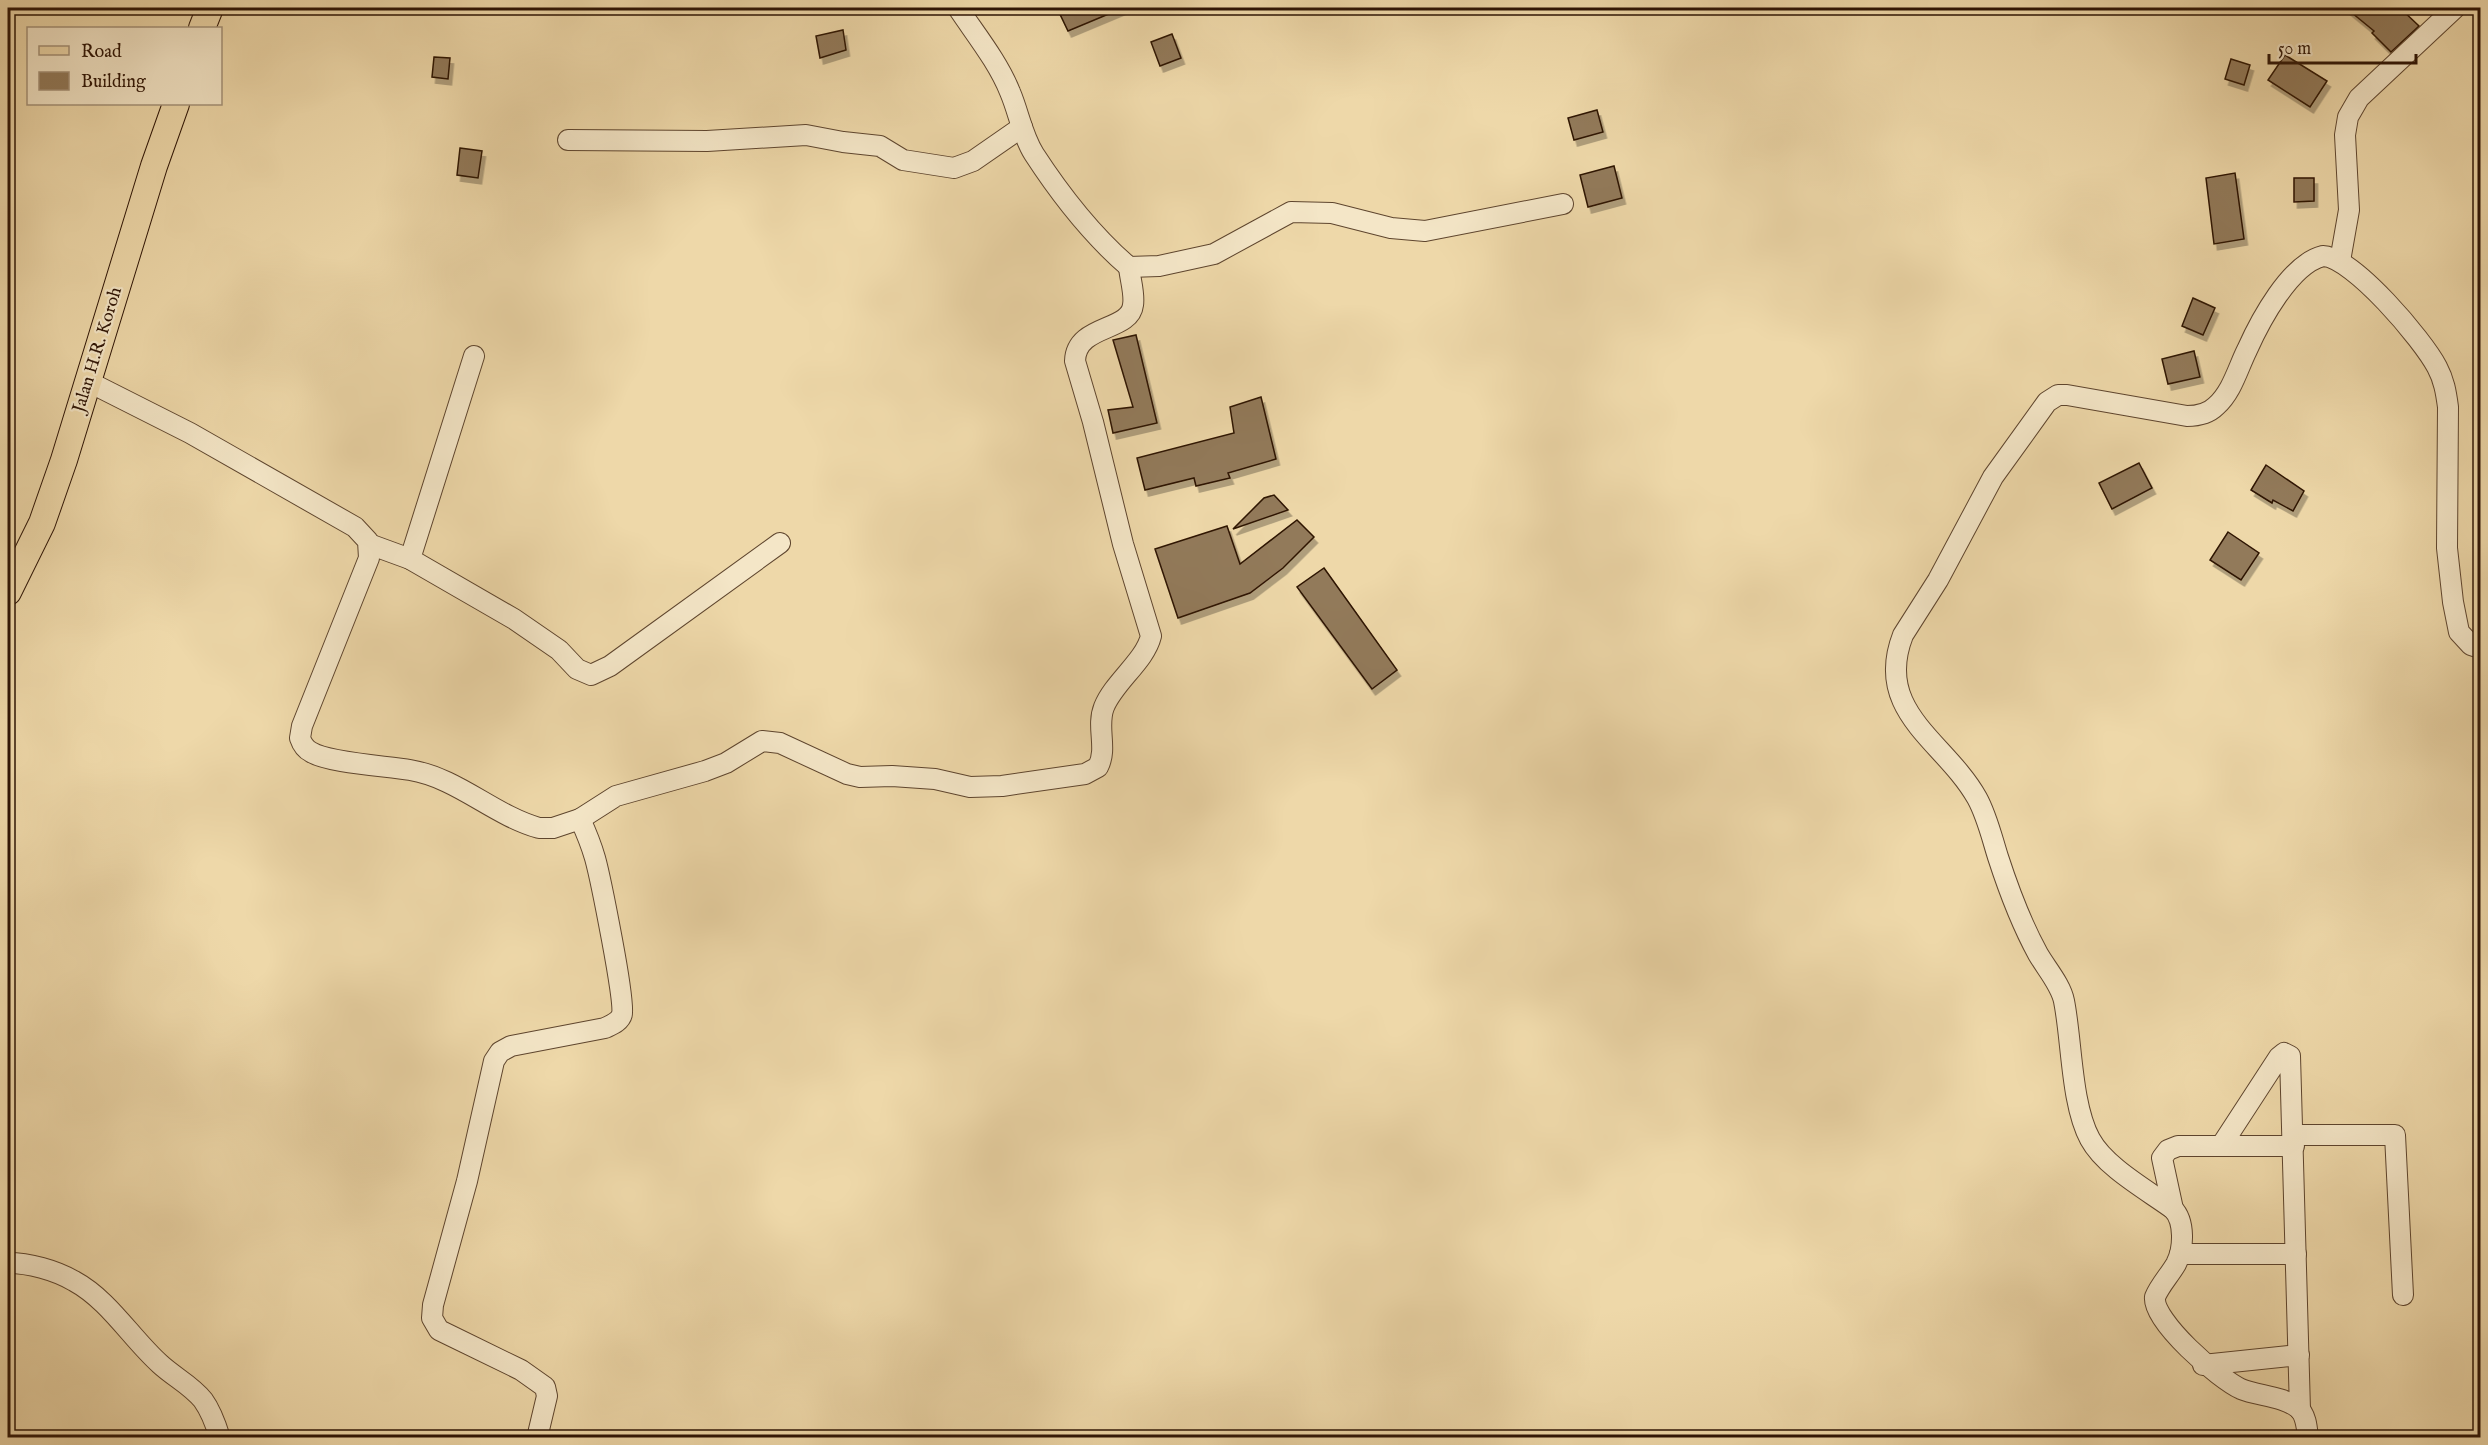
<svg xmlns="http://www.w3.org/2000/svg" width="2488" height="1445" font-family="'IM FELL English',serif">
  <defs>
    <filter id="shadow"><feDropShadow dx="3.5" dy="6" stdDeviation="0" flood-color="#0004"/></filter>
  </defs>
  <rect width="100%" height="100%" fill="#eed8a9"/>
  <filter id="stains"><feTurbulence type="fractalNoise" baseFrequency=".00333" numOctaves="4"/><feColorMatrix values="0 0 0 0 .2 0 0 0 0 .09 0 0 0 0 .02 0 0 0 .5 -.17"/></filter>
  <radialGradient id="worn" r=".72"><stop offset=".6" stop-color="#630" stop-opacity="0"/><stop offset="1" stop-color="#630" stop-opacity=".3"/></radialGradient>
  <g fill="#927a5a" stroke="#2e1405" stroke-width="1.5" filter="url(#shadow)">
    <polygon points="1057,8 1123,8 1068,31"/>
    <polygon points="2346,8 2400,8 2419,26 2391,52 2372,33 2374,31"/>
    <polygon points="843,30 846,50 820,58 816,36"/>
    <polygon points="1172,34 1181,58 1160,66 1151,42"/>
    <polygon points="2285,55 2327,81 2310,107 2268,80"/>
    <polygon points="434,57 450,58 448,79 432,77"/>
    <polygon points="2231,59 2250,65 2244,85 2225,79"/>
    <polygon points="1597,110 1603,132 1574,140 1568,118"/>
    <polygon points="460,148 482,151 478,178 457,175"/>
    <polygon points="1614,166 1622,198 1588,207 1580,175"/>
    <polygon points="2235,173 2244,239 2214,244 2206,178"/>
    <polygon points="2294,178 2314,178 2314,201 2294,202"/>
    <polygon points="2193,298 2215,308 2203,335 2182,326"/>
    <polygon points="1136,335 1157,423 1113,433 1108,410 1133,407 1113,340"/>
    <polygon points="2194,351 2200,377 2168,384 2162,359"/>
    <polygon points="1261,397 1276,459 1228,473 1230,478 1196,486 1194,478 1145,490 1137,458 1234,433 1230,407"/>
    <polygon points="2139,463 2152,488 2112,509 2099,483"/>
    <polygon points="2266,465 2304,491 2293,511 2273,500 2272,503 2251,490"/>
    <polygon points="1274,495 1288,510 1233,529 1264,498"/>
    <polygon points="1297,520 1314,537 1283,568 1250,593 1178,618 1155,549 1227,526 1240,564"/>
    <polygon points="2228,532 2259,553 2241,580 2210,560"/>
    <polygon points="1324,568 1397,670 1372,689 1297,587"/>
  </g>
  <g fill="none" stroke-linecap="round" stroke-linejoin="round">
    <g stroke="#5e452e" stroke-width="22">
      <g id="minor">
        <path d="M958,8C976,35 998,62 1010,92C1019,113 1022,135 1034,154C1060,194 1093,236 1129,267L1159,266L1214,254L1291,212L1332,213L1391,228L1425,231L1563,204"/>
        <polyline points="568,140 707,141 806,135 843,142 880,146 903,160 954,168 973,161 1022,127"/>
        <polyline points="2340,261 2349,210 2345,135 2348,117 2359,98 2455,8"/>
        <path d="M87,381L190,433L355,527L368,541L369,558L302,726L300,738C302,744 305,749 311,752C328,763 387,766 410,770C458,778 493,815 539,828H553L580,819C586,832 591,844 595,858C600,876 626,1004 622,1014C620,1022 611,1025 605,1028L511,1046L500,1052L494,1061L467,1181L433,1305L432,1318L439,1330L521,1370L545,1387L547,1396L537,1438"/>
        <polyline points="369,544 410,559 514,619 559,650 577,669 591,675 610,666 780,543"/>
        <polyline points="410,559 474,356"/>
        <path d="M580,819L616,796L705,771L726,763L762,741L780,743L847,774L860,777L892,776L935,779L970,787L1002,786L1085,774L1098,767C1108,748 1096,727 1104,707C1114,682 1145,661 1151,636L1123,544L1093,422L1075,361C1076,324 1130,332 1133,305C1135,294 1130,279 1129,267"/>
        <polyline points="2293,1135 2395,1135 2403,1295"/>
        <polyline points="2221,1146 2279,1057 2284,1053 2290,1056 2300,1410"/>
        <polyline points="2173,1209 2162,1158 2168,1150 2178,1146 2294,1146"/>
        <polyline points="2180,1254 2296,1254"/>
        <path d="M8,1263C29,1263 55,1270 74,1281C109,1300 131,1338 160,1364C174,1377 191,1385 203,1400C211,1411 216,1425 220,1438"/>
        <polyline points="2203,1365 2299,1355"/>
        <path d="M2308,1438C2307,1428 2306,1414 2298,1408C2283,1396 2258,1396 2241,1389C2219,1379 2152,1321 2155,1297C2160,1285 2169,1276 2176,1264C2184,1249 2185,1221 2173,1209C2147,1190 2105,1167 2090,1139C2071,1104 2072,1041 2064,1001C2061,985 2046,968 2038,954C2021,923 2009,891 1998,857C1992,838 1987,816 1977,798C1945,741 1873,712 1903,635L1938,580L1993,477L2047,402L2058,395H2067L2187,416C2198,416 2208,414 2216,406C2232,392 2238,368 2247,350C2260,321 2290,264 2323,256C2353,257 2423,340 2437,367C2444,380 2446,392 2448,407L2447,548L2453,602L2459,632L2471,645L2480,648"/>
      </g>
    </g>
    <g stroke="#2e1405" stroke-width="28">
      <g id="major">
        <polyline points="202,28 210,8"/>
        <polyline points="8,592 42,523 64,460 154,166 176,104"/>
      </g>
    </g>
    <use href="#minor" stroke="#f4e6c7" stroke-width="20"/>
    <use href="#major" stroke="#eed8a9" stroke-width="26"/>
  </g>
  <g text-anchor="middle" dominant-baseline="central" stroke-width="4.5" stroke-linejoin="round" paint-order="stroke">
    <g font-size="18" fill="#2e1405" stroke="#f4e6c7">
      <text transform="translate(98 350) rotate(-73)">Jalan H.R. Koroh</text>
    </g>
  </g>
  <rect width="2488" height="1445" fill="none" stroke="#eed8a9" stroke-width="30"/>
  <rect x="9" y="9" width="2470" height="1427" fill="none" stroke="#2e1405" stroke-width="3"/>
  <rect x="15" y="15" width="2458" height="1415" fill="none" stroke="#2e1405" stroke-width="1.5"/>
  <rect x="27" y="27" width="195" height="78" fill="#f4e6c7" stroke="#a59279" stroke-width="1.5"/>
  <rect x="39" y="46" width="30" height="9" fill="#eed8a9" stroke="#a59279" stroke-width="1.5"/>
  <text x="81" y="57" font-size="18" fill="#2e1405">Road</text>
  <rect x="39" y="72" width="30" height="18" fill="#927a5a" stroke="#a59279" stroke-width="1.5"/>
  <text x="81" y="87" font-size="18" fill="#2e1405">Building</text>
  <path d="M2269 54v9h147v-9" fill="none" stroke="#2e1405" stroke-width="3"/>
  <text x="2278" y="54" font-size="18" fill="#2e1405" stroke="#f4e6c7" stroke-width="4.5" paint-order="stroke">50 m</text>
  <rect width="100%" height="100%" filter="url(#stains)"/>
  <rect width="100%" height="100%" fill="url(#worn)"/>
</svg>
